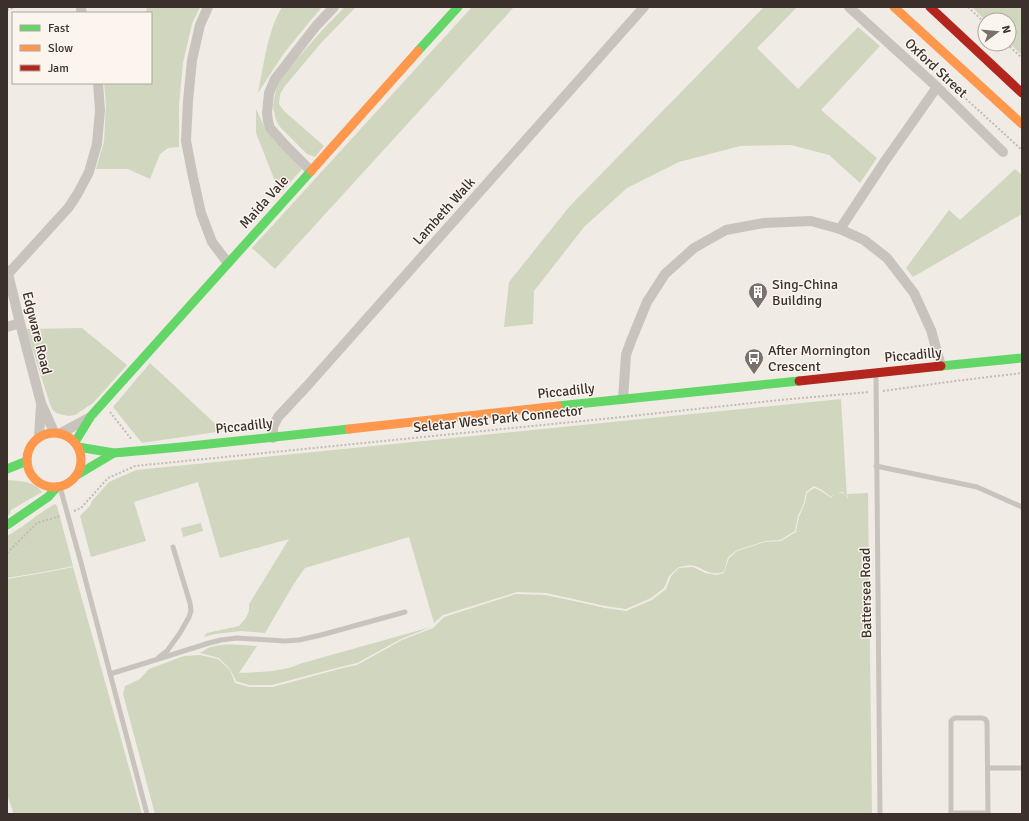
<svg xmlns="http://www.w3.org/2000/svg" width="1029" height="821" font-family="Signika,sans-serif">
  <rect width="100%" height="100%" fill="#f0ebe5"/>
  <g fill="#d1d6bf">
    <polygon points="147,7 200,7 192,24 183,63 179,105 179,147 168,148 160,154 150,179 128,169 96,169 104,142 106,105 104,83 151,83 151,13 146,13"/>
    <path d="M282,7H322L306,26L284,53L258,93C264,65 267,32 282,7Z"/>
    <polygon points="345,7 356,7 321,43 285,86 280,94 279,104 284,111 324,146 315,157 307,154 280,127 276,120 273,107 275,94 278,83 288,69 326,26"/>
    <polygon points="472,7 514,7 275,269 252,248"/>
    <polygon points="764,7 797,7 757,48 798,89 858,27 880,46 821,110 877,158 860,183 829,155 791,145 740,146 679,162 627,188 584,227 534,291 533,324 504,327 509,282 569,207"/>
    <polygon points="972,7 1021,7 1022,11 1022,55 1009,43 1009,20 985,20"/>
    <polygon points="256,109 266,130 302,169 280,194 256,133"/>
    <polygon points="1015,169 1022,175 1022,214 913,277 906,268 949,210 960,220"/>
    <polygon points="82,328 127,365 93,403 75,415 68,416 56,413 52,409 50,404 26,329"/>
    <polygon points="150,363 223,431 142,443 113,407"/>
    <path d="M841,399L847,498H848L847,494L868,493L872,814H155L123,694L125,686L140,679L149,669L184,656L200,655L218,659L230,670L235,683L249,687H273L339,669L357,665L402,640L433,628L444,617L516,594L545,595L574,601L605,608L626,611L652,600L666,589L671,576L679,568L693,567L705,573L716,575L724,573L729,558L737,551L765,542L781,541L796,532L799,517L805,503L807,493L814,488L821,491L831,498L836,492L843,493L846,497L843,492H836L831,497L822,490L814,486L806,492L804,503L798,516L795,531L780,540L766,541L737,550L728,557L724,572C709,576 707,570 695,566C690,564 684,566 679,567L669,576L664,588L651,598L626,609L605,606L546,593L517,592L443,615L434,623L409,537L305,568L295,582L265,633L241,631L215,634L204,637L207,633L239,626L246,618L249,611V604L289,539L220,558L198,482L134,502L146,541L91,557L80,516L90,506L92,501L109,482L136,470Z"/>
    <path d="M7,480C20,481 34,481 42,492L11,510L10,514L7,516Z"/>
    <path d="M55,504L57,506L73,566C51,571 29,574 7,578V536C24,527 38,513 55,504Z"/>
    <polygon points="201,523 203,531 183,537 181,528"/>
    <path d="M73,567L142,814H14L7,795V579C29,575 51,572 73,567Z"/>
    <path d="M431,627L401,639L357,663L340,667L272,685H249L236,681L230,669L219,658L200,653C204,651 207,648 211,647C226,643 242,645 257,646L239,673C257,672 284,672 299,664Z"/>
  </g>
  <g fill="none" stroke-linecap="round" stroke-linejoin="round">
    <g stroke="#c2bbb6" stroke-width="2" stroke-dasharray="2 2" stroke-linecap="butt">
      <polyline points="968,7 985,23"/>
      <polyline points="7,10 15,7"/>
      <polyline points="1007,44 1022,58"/>
      <polyline points="954,88 1022,150"/>
      <polyline points="883,391 955,381 1022,373"/>
      <polyline points="110,412 132,440"/>
      <polyline points="74,511 81,508 108,478 135,466 622,417 780,400 869,392"/>
      <polyline points="7,553 37,523 60,516"/>
    </g>
    <g stroke="#c9c3be" stroke-width="5">
      <polyline points="876,373 880,814"/>
      <polyline points="876,466 977,487 1022,507"/>
      <polyline points="60,487 80,559 147,814"/>
      <polyline points="159,657 167,651 180,633 189,617 191,611 190,603 173,547"/>
      <polyline points="110,674 152,661 209,643 221,640 237,638 285,641 299,640 321,635 405,612"/>
      <polyline points="988,768 1022,768"/>
      <polyline points="951,813 988,813"/>
      <polyline points="951,814 951,721 953,719 955,718 982,718 985,719 987,722 988,814"/>
    </g>
    <g stroke="#c9c3be" stroke-width="10">
      <polyline points="208,7 200,25 192,60 188,101 186,141 193,177 201,213 212,242 228,263"/>
      <polyline points="849,7 937,87 1003,152"/>
      <polyline points="81,9 82,13"/>
      <polyline points="311,171 286,146 270,128 268,121 267,113 269,93 275,79 316,26 334,7"/>
      <polyline points="840,229 885,161 937,87"/>
      <polyline points="7,270 20,323 41,403 54,432"/>
      <polyline points="8,274 69,207 78,193 89,172 97,144 100,110 98,83"/>
      <polyline points="7,327 20,323"/>
      <polyline points="623,399 626,355 631,341 647,302 665,274 694,248 726,230 764,223 811,221 840,229 864,240 887,258 914,293 931,330 941,366"/>
      <polyline points="61,433 89,418"/>
      <polyline points="39,437 41,405"/>
      <polyline points="273,438 273,427 278,417 307,386 644,7"/>
    </g>
    <g stroke="#63d668" stroke-width="9">
      <polyline points="418,51 458,7"/>
      <polyline points="941,366 1022,358"/>
      <polyline points="558,406 799,381"/>
      <polyline points="75,442 91,416 311,171"/>
      <polyline points="78,447 114,453 181,447 349,429"/>
      <polyline points="7,469 27,461"/>
      <polyline points="77,475 114,453"/>
      <polyline points="7,525 48,497 57,487"/>
    </g>
    <g stroke="#ff974d" stroke-width="9">
      <polyline points="894,7 1022,124"/>
      <polyline points="311,171 418,51"/>
      <polyline points="349,429 558,406"/>
      <circle cx="54" cy="460" r="27"/>
    </g>
    <g stroke="#b3261e" stroke-width="9">
      <polyline points="930,7 1022,93"/>
      <polyline points="799,381 941,366"/>
    </g>
  </g>
  <defs>
    <g id="building-pin" transform="scale(1)"><path d="M0 17L-7.5 6A9.5 9.5 0 1 1 7.5 6Z" fill="#7a716c" stroke="#fbf5ee"/><path d="M-4-6H4V6H1V3H-1V6H-4ZM-2.5-4.3h1.7v1.8h-1.7ZM.8-4.3h1.7v1.8H.8ZM-2.5-1h1.7V.8h-1.7ZM.8-1h1.7V.8H.8Z" fill="#fff"/></g>
    <g id="bus-pin" transform="scale(1)"><path d="M0 17L-7.5 6A9.5 9.5 0 1 1 7.5 6Z" fill="#7a716c" stroke="#fbf5ee"/><path d="M-5-6H5V4H4V6H2V4H-2V6H-4V4H-5ZM-3.5-4V0h7V-4ZM-3.5 1.2v1.5H-2V1.2ZM2 1.2v1.5H3.5V1.2Z" fill="#fff"/></g>
  </defs>
  <g fill-rule="evenodd">
    <use href="#building-pin" x="758" y="292"/>
    <use href="#bus-pin" x="754" y="358"/>
  </g>
  <g text-anchor="middle" dominant-baseline="central" stroke-width="3" stroke-linejoin="round" paint-order="stroke">
    <g font-size="14" fill="#3b302b" stroke="#fbf5ee">
      <text transform="translate(936 68) rotate(43)">Oxford Street</text>
      <text transform="translate(264 202) rotate(-48)">Maida Vale</text>
      <text transform="translate(444 211) rotate(-48)">Lambeth Walk</text>
      <text transform="translate(37 333) rotate(76)">Edgware Road</text>
      <text transform="translate(913 355) rotate(-5)">Piccadilly</text>
      <text transform="translate(566 391) rotate(-6)">Piccadilly</text>
      <text transform="translate(498 419) rotate(-6)">Seletar West Park Connector</text>
      <text transform="translate(244 426) rotate(-6)">Piccadilly</text>
      <text transform="translate(866 593) rotate(-91)">Battersea Road</text>
    </g>
    <g font-size="14" fill="#3b302b" stroke="#fbf5ee" text-anchor="start">
      <text x="772" y="284">Sing-China<tspan x="772" dy="16">Building</tspan></text>
      <text x="768" y="350">After Mornington<tspan x="768" dy="16">Crescent</tspan></text>
    </g>
  </g>
  <rect width="1029" height="821" fill="none" stroke="#3b302b" stroke-width="16"/>
  <rect x="12" y="12" width="140" height="72" fill="#fbf5ee" stroke="#aea6a0"/>
  <rect x="20" y="25" width="20" height="6" fill="#63d668" stroke="#aea6a0"/>
  <text x="48" y="32" font-size="12" fill="#3b302b">Fast</text>
  <rect x="20" y="45" width="20" height="6" fill="#ff974d" stroke="#aea6a0"/>
  <text x="48" y="52" font-size="12" fill="#3b302b">Slow</text>
  <rect x="20" y="65" width="20" height="6" fill="#b3261e" stroke="#aea6a0"/>
  <text x="48" y="72" font-size="12" fill="#3b302b">Jam</text>
  <g transform="translate(997 32) rotate(74)"><circle r="19" fill="#fbf5ee" stroke="#aea6a0"/>
  <path d="M0-3L7 15L0 10L-7 15Z" fill="#7a716c"/>
  <text y="-6" font-size="11" font-weight="bold" text-anchor="middle" fill="#3b302b">N</text>
  </g>
</svg>
